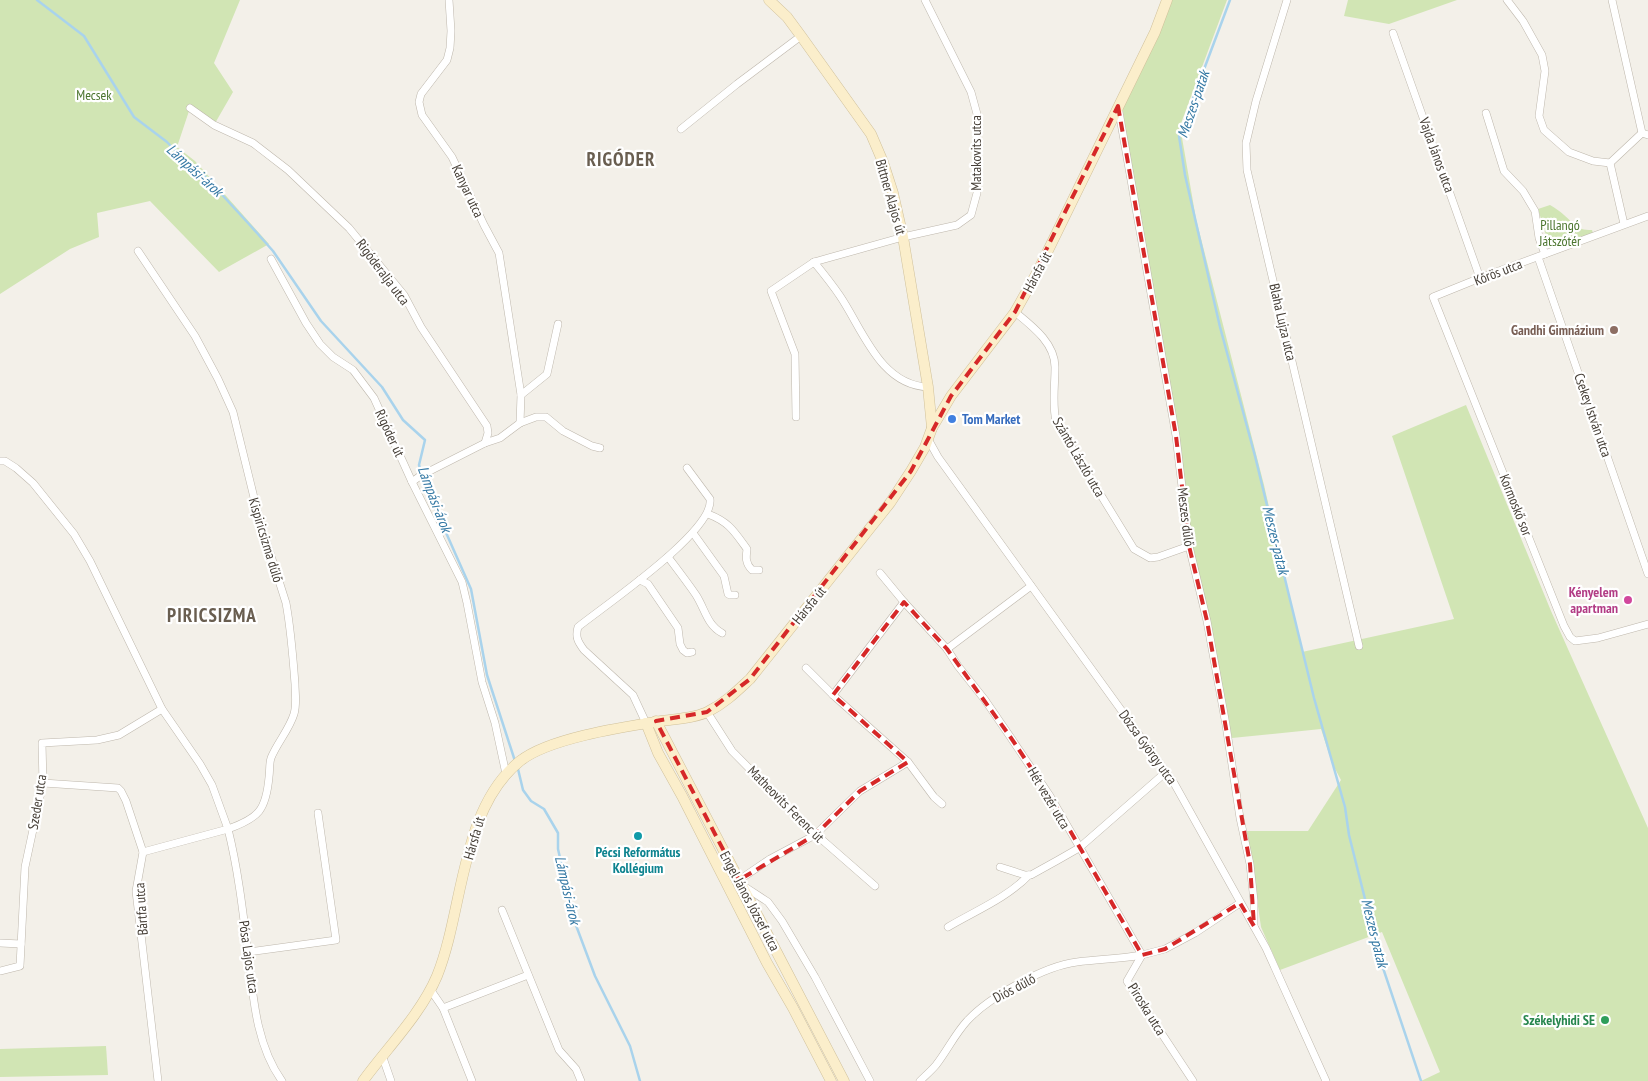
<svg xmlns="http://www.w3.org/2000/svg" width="1648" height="1081" font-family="'PT Sans Narrow',sans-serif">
  <rect width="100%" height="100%" fill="#f3f0e9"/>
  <g fill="#d1e5b4">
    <polygon points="0,0 240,0 214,63 233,92 214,125 190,108 177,147 195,161 269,244 219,272 150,201 97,213 99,237 70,249 0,294"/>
    <polygon points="1166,0 1227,0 1180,126 1196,219 1264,485 1302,652 1454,619 1392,436 1466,405 1551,611 1648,828 1648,1081 1421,1081 1440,1072 1382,932 1280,970 1261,927 1247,831 1308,831 1341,780 1332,763 1321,729 1232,738 1189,546 1122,105"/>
    <polygon points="1348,0 1457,0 1389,24 1344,16"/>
    <path d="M1550,205C1555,208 1560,211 1564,215C1575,224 1575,230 1592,230L1594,236L1551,252L1538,209Z"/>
    <polygon points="106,1046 108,1075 0,1077 0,1049"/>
  </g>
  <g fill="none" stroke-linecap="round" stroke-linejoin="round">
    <g stroke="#a9d3ec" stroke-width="2.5">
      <polyline points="37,0 84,36 134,117 167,142 185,161 202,173 248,223 273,251 321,321 382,387 403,420 425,440 419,465 428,492 471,589 487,675 515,761"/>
      <polyline points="1230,0 1179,136 1185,175 1220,327 1255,456 1314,698 1345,807 1349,835 1380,959 1421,1081"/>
      <polyline points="518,769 523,790 531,801 544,809 558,833 558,849 574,920 595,976 630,1046 640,1081"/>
    </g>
    <g stroke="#beb7ac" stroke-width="8">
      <g id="street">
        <polyline points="449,0 451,31 450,48 447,60 421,94 419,102 422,115 452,157 484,225 499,253 521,395"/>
        <polyline points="1287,0 1256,101 1246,143 1247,170 1359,646"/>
        <polyline points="1507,0 1523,21 1542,55 1545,71 1539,116 1544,130 1569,152 1593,161 1610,163"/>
        <polyline points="1612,0 1642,133"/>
        <polyline points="1393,33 1480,278"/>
        <polyline points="1118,106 1176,436 1189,546 1207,621 1226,725 1240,818 1250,864 1254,901 1254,926"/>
        <polyline points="190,108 214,125 253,143 288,170 349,228 404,295 421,327 487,426 488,433 485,443 420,476 412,482"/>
        <polyline points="1486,113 1504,171 1523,191 1535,211 1539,238 1545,254"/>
        <polyline points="681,129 737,84 801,36"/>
        <polyline points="1648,216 1480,278 1433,297 1564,626 1570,637 1575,641 1598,638 1648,624"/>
        <polyline points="1624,224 1610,163 1642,133 1648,135"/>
        <path d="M138,251L195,336L218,379L233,412L259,518L286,603C291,630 293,657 295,684C295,693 297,704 294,714C289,730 277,743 271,758C269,764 270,771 269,777C266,810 259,818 228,829C238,869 243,912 248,953C253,996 256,1045 282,1081"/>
        <polyline points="1538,257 1648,574"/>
        <polyline points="271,259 306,323 320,344 333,357 353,370 374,398 412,482 462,582 467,603 482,682 495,723 506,774"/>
        <polyline points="814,262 903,237 957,225 971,215 977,193 977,114 971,92 925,0"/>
        <path d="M1015,312C1032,326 1055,343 1055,367C1055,386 1052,403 1056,422L1134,549L1150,558L1158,557L1189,546"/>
        <path d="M796,417L795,354L771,291L814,262C823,273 832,284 840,296C863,330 880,385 928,387"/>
        <polyline points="520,423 521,395 547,374 558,324"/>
        <polyline points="928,439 938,457 1174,783 1266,948 1326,1081"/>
        <polyline points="485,443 500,438 520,423 536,417 546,417 563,431 592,446 600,448"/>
        <polyline points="0,461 5,461 16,468 33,483 74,534 90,561 162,709 200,764 212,785 228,829 143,852"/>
        <path d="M708,514C729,522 734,531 747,549C746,557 745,563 752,570H759"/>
        <polyline points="693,533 724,576 728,594 730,595 735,595"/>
        <path d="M668,557C677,569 687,582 696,595C705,609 707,625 722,633"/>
        <path d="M880,573L904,602L947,649L958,666L985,700L1009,735L1050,796L1142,955C1120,959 1099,959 1077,962C1044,966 989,997 967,1021C955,1034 947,1051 936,1065C931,1071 925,1076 920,1081"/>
        <polyline points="640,580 648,584 678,628 680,644 683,650 687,653 692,652"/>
        <polyline points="947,649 1031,586"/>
        <polyline points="806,668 833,695 908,762 934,797 942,804"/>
        <polyline points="833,695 904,602"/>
        <polyline points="707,712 732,751 804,824 875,886"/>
        <path d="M646,723L633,695L584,650C578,642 575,637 578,627C604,606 715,531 710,499L687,468"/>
        <polyline points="43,783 118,788 121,791 126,801 143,852 136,891 158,1081"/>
        <polyline points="1000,867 1025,875 1031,875 1058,860 1079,848 1166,772"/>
        <polyline points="739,880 770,859 815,835 860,791 908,762"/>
        <polyline points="742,885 768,902 782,921 815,977 870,1081"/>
        <polyline points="502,910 559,1050 576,1069 581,1081"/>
        <path d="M948,927C975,911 1007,898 1029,875"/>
        <polyline points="0,943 21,944"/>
        <polyline points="248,952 336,940 318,813"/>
        <polyline points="0,971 20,966 25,867 43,783 42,743 97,740 119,735 162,709"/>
        <polyline points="430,989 443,1008 472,1081"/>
        <polyline points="443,1008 528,975"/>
        <polyline points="382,1055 391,1081"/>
        <polyline points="1193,1081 1127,981 1142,955 1165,949 1195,933 1240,903"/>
      </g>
    </g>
    <g stroke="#d0c19b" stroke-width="11">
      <g id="secondary">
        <polyline points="769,0 787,17 801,36 871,134 883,162 893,193 903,237 928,387 932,428"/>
        <polyline points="656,721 844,1081"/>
        <polyline points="646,723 658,753 682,796 767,963 793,1008 831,1081"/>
        <path d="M363,1081C387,1048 421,1014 437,976C464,909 460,809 520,761C549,738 623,727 661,721C674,719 697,718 709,711C725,703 737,691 750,679L890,503L911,471L925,447L932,428L951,396L1015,312L1038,271L1155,32L1167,0"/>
      </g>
    </g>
    <use href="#street" stroke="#fff" stroke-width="7"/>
    <use href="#secondary" stroke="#fbeecb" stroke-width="10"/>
  </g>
  <path fill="none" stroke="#d62828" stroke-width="4" stroke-dasharray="10 6" stroke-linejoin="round" d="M1118,106L1176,436L1189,546L1207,621L1250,864L1254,926L1240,903L1165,949L1142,955L1050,796L1009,735L947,649L904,602L833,695L908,762L860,791L815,835L739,880L656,721L707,712L750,679L911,471L951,396L1015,312Z"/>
  <circle fill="#8d6e63" stroke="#fff" stroke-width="2" cx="1614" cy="330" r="5"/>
  <circle fill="#3f7fe0" stroke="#fff" stroke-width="2" cx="952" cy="419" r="5"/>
  <circle fill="#d1479c" stroke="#fff" stroke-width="2" cx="1628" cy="600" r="5"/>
  <circle fill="#0f9aa8" stroke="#fff" stroke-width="2" cx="638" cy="836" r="5"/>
  <circle fill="#2e9e5b" stroke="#fff" stroke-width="2" cx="1605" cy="1020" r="5"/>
  <g text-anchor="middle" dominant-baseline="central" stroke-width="4.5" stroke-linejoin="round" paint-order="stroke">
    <g font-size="14" fill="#4b752e" stroke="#fff">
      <text x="94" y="95">Mecsek</text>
      <text x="1560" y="225">Pillangó<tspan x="1560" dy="16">Játszótér</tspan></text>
    </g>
    <g font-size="14" fill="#474038" stroke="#fff">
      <text transform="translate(976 153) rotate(-90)">Matakovits utca</text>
      <text transform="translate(1437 155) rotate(70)">Vajda János utca</text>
      <text transform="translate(468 191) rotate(65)">Kanyar utca</text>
      <text transform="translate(891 197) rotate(74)">Bittner Alajos út</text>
      <text transform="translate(383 272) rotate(53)">Rigóderalja utca</text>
      <text transform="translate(1037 272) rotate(-62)">Hársfa út</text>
      <text transform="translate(1498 272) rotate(-21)">Kőrös utca</text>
      <text transform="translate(1283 322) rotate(77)">Blaha Lujza utca</text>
      <text transform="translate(1593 415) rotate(71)">Csekey István utca</text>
      <text transform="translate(390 433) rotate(65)">Rigóder út</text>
      <text transform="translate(1079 457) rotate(60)">Szántó László utca</text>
      <text transform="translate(1516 505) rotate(68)">Kormoskő sor</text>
      <text transform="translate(1186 517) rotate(83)">Meszes dűlő</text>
      <text transform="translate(266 540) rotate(73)">Kispiricsizma dűlő</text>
      <text transform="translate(809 605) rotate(-51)">Hársfa út</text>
      <text transform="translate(1148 747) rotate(54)">Dózsa György utca</text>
      <text transform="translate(1049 798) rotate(59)">Hét vezér utca</text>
      <text transform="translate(37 802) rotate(-81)">Szeder utca</text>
      <text transform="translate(786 804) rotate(45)">Matheovits Ferenc út</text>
      <text transform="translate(474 838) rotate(-74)">Hársfa út</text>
      <text transform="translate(750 901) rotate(62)">Engel János József utca</text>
      <text transform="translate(141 909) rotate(-94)">Bártfa utca</text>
      <text transform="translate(249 957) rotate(82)">Pósa Lajos utca</text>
      <text transform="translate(1014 988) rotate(-28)">Diós dűlő</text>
      <text transform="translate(1147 1009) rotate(58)">Piroska utca</text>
    </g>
    <g font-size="14" font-weight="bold" fill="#785e54" stroke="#fff" text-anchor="end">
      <text x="1604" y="330">Gandhi Gimnázium</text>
    </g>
    <g font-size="14" font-weight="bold" fill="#366cbe" stroke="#fff" text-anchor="start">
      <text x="962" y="419">Tom Market</text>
    </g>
    <g font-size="14" font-weight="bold" fill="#b23c85" stroke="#fff" text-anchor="end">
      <text x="1618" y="592">Kényelem<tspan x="1618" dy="16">apartman</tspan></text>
    </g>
    <g font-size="14" font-weight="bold" fill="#0d838f" stroke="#fff">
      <text x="638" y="852">Pécsi Református<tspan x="638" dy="16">Kollégium</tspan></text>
    </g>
    <g font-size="14" font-weight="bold" fill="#27864d" stroke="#fff" text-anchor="end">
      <text x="1595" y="1020">Székelyhidi SE</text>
    </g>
    <g font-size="15" font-style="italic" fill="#3579a4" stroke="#fff">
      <text transform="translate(1193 104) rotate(-71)">Meszes-patak</text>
      <text transform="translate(195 170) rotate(42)">Lámpási-árok</text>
      <text transform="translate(435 499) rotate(69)">Lámpási-árok</text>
      <text transform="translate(1276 540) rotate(76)">Meszes-patak</text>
      <text transform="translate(568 890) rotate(77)">Lámpási-árok</text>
      <text transform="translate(1375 933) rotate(76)">Meszes-patak</text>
    </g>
    <g font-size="19" font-weight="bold" letter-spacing="1" fill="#695e50" stroke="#fff">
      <text x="621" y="159">RIGÓDER</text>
      <text x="212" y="615">PIRICSIZMA</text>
    </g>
  </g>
</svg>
